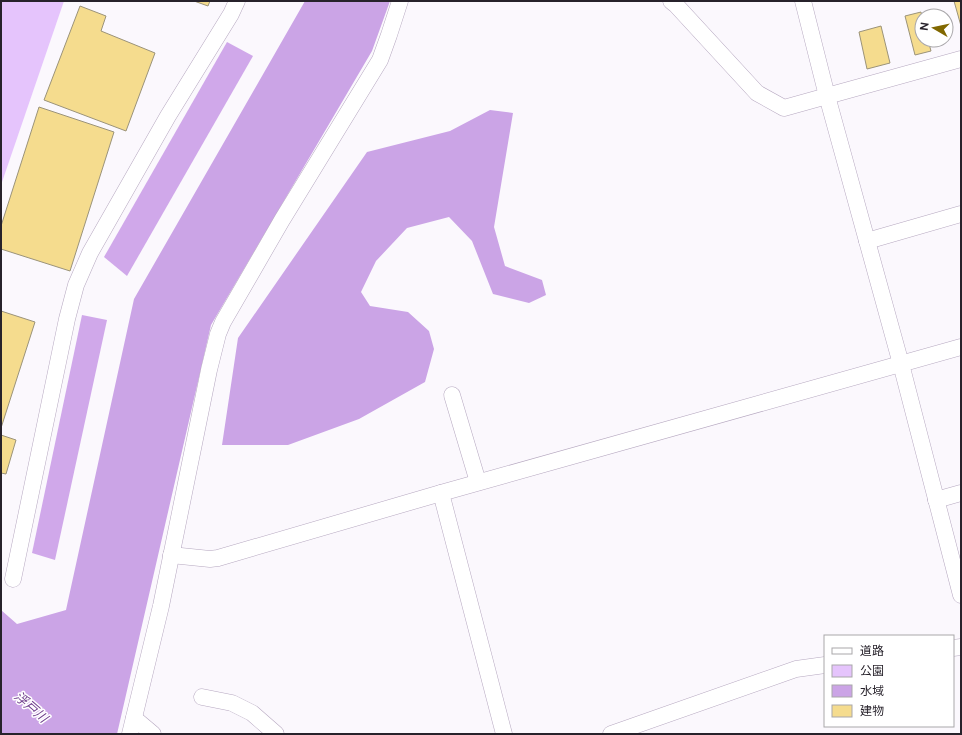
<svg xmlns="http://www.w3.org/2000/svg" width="962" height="735" font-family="'Public Sans','Noto Sans JP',sans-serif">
  <rect width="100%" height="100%" fill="#fbf8fd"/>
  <polygon fill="#e5c4fc" points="1,1 64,1 1,185"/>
  <g fill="#d0a8ea">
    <polygon points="227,42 253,56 127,276 104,257"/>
    <polygon points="82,315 107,320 55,560 32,553"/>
  </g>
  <g fill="#cba4e6">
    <polygon points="305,1 390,1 372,51 211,325 117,734 1,734 1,610 17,624 66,610 134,299"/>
    <polygon points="490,110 513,113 494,227 505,266 542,280 546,295 529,303 493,294 472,241 449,217 407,228 376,261 361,292 370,306 408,312 429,331 434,349 425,382 359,419 288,445 222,445 238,338 367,152 450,131"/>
  </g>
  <g fill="#f5dc8e" stroke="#9b9379">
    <polygon points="194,1 210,1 208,6"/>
    <polygon points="954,1 961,1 961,26"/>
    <polygon points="80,6 106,16 101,31 155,53 126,131 44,100"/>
    <polygon points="921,12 922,17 922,40 928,40 931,51 915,55 905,16"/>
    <polygon points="881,26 890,63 867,69 859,32"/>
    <polygon points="39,107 114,132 70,271 1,249 1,226"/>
    <polygon points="1,311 35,322 1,428"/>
    <polygon points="1,435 16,440 6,474 1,473"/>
  </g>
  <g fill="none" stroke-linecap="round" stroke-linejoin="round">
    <g stroke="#b6a8c0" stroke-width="17">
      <g id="street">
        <polyline points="671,1 676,5 757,93 784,108 827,96 961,59"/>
        <polyline points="803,1 827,96 901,364 961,595"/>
        <polyline points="867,241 961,214"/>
        <polyline points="452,395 478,482"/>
        <polyline points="441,493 504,734"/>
        <polyline points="936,500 961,493"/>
        <polyline points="171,555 210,559 218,558 441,493 961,347"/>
        <polyline points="13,579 67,319 76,285 90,253 168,116 231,14 237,1"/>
        <polyline points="953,648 961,647"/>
        <polyline points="202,697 232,703 252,713 276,734"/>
        <polyline points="134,718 153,734"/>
        <polyline points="130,734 161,606 209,370 218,334 223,322 282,220 380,60 389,35 400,1"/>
        <polyline points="611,734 796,669 825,665"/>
      </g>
    </g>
    <use href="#street" stroke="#fff" stroke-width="16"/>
  </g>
  <g text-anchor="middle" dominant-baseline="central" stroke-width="3" stroke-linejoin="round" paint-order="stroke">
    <g font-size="13" font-style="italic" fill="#6f3e8c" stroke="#fff">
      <text transform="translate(31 707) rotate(41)">浮戸川</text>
    </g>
  </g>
  <rect width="962" height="735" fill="none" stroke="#27222b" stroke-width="4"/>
  <rect x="824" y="635" width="130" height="92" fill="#ffffff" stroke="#a9a7aa"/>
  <rect x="832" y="648" width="20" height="6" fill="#ffffff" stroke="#a9a7aa"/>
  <text x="860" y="655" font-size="12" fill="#27222b">道路</text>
  <rect x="832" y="665" width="20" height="12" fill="#e5c4fc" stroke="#a9a7aa"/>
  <text x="860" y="675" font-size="12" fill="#27222b">公園</text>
  <rect x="832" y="685" width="20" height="12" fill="#cba4e6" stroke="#a9a7aa"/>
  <text x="860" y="695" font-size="12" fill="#27222b">水域</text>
  <rect x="832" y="705" width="20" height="12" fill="#f5dc8e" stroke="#a9a7aa"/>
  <text x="860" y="715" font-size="12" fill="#27222b">建物</text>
  <g transform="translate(934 28) rotate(279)"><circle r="19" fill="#ffffff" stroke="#a9a7aa"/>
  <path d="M0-3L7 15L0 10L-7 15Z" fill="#816800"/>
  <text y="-6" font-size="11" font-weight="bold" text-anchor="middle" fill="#27222b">N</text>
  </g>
</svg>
